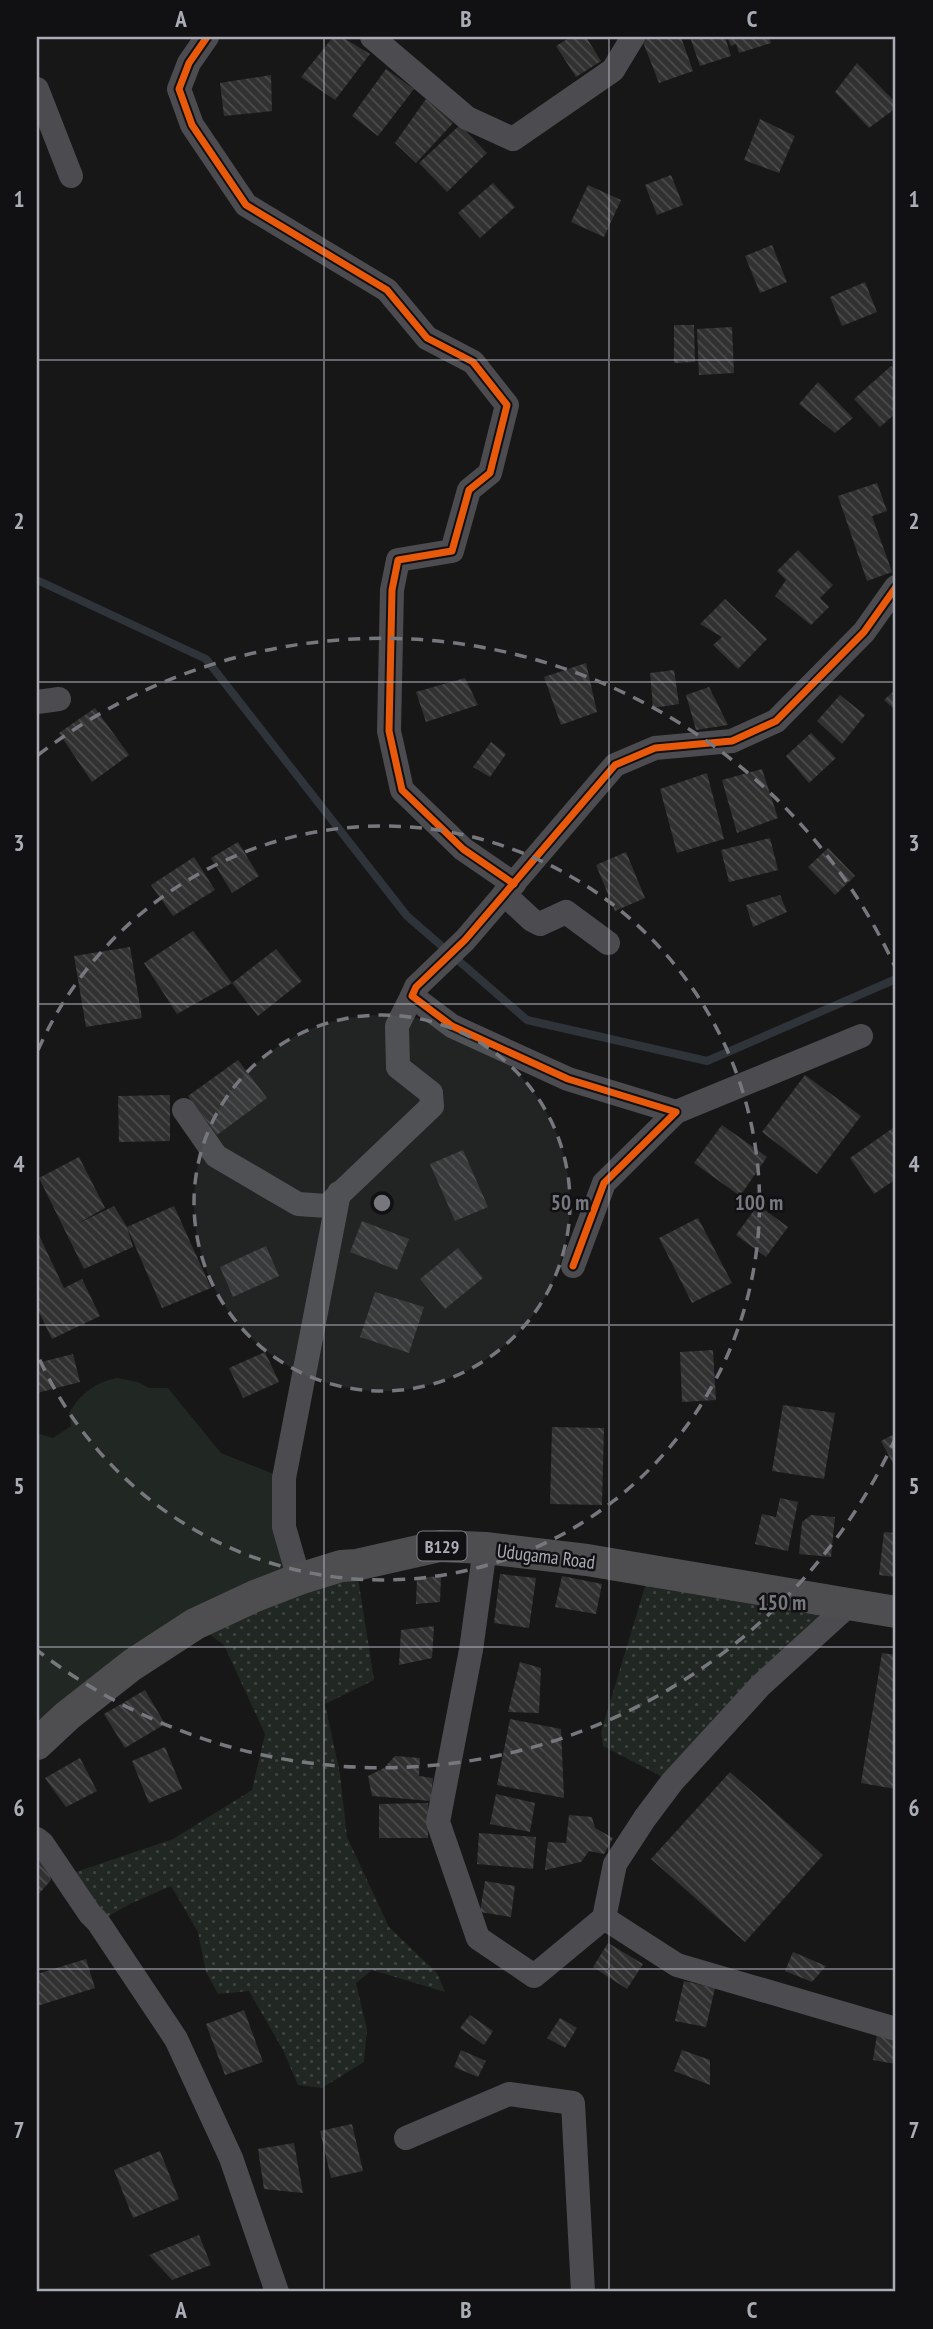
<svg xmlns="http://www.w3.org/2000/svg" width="933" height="2329" font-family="'PT Sans Narrow',sans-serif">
  <defs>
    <pattern id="grass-dots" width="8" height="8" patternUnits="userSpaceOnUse" patternTransform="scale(1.75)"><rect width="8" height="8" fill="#212722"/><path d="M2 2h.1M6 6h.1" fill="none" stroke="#3f4440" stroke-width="1.8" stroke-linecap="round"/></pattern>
    <pattern id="building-back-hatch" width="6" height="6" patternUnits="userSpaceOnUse" patternTransform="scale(1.75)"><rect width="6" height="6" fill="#313132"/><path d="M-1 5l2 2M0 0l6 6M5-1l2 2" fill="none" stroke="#4c4c4d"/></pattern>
  </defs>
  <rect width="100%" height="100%" fill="#171717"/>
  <g fill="url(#grass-dots)">
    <polygon points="356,1565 374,1680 325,1704 340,1774 347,1837 389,1927 437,1973 445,1992 372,1970 356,1983 367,2029 364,2062 322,2088 298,2085 283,2050 249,1991 218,1994 206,1972 198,1932 171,1886 130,1904 98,1922 64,1876 173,1839 252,1790 265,1734 224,1645 195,1624"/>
    <polygon points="650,1570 850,1604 672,1782 603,1746 601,1732"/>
  </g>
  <path fill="#212722" d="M117,1378L138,1382L149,1388H168L221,1453L284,1478L299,1579L255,1596L37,1744V1433L53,1438L71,1426L69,1413C80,1394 95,1382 117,1378Z"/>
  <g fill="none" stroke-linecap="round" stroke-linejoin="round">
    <polyline stroke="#2f343b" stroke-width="8" points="37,580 206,659 407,916 527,1020 707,1061 896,979"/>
  </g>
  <g fill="url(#building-back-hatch)">
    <polygon points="333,37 342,37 370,54 335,100 301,77"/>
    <polygon points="571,37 586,37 601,61 576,77 556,46"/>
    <polygon points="641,37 681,37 693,71 659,83"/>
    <polygon points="690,37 725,37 731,56 700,66"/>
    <polygon points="727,37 769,37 771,43 739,53 736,44 731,46"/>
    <polygon points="857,63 896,103 896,108 869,128 835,92"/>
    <polygon points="386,69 414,89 378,136 352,116"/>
    <polygon points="271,75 272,111 224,116 220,83"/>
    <polygon points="426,99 453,123 416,163 395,143"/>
    <polygon points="760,119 795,136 779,173 744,160"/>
    <polygon points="460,125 487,153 447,192 419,163"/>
    <polygon points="671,175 683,205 657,215 645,185"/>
    <polygon points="493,183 515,207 480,238 458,213"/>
    <polygon points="588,185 621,200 604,237 571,222"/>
    <polygon points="772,245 787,282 760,293 745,256"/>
    <polygon points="865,282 877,312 842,326 830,297"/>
    <polygon points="674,325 694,325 695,362 674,363"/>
    <polygon points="732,327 734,373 699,375 697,329"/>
    <polygon points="891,366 896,371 896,413 880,427 854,399"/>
    <polygon points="818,382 853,418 835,433 799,404"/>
    <polygon points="877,483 887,511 872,516 892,572 867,581 838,496"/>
    <polygon points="798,550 833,585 820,598 829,607 811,625 775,596 786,580 777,571"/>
    <polygon points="725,599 767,639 738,669 713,645 722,637 700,624"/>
    <polygon points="586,663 597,712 561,725 544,677"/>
    <polygon points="674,670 679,704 653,708 650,673"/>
    <polygon points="465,678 478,705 426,722 416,692"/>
    <polygon points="709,687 728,725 696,730 686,695"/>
    <polygon points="896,689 896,711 884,700"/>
    <polygon points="840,695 865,715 842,744 817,721"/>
    <polygon points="95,708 129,755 92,782 59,733"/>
    <polygon points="811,733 836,758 809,783 786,756"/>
    <polygon points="491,742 506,754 490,777 473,767"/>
    <polygon points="762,769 778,818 737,833 722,780"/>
    <polygon points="707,773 724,839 677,853 660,789"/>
    <polygon points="770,838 778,870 729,882 721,850"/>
    <polygon points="238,842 259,876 232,893 211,858"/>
    <polygon points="828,848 855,876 835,895 808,867"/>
    <polygon points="626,852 645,898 615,911 596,865"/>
    <polygon points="194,857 215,890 173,916 151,885"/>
    <polygon points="780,895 787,912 753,927 746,905"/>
    <polygon points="193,931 232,983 177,1014 144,963"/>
    <polygon points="130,947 142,1018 86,1027 74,956"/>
    <polygon points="276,949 302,981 258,1016 232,983"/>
    <polygon points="238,1060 267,1098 217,1135 188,1096"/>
    <polygon points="805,1075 861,1116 817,1174 762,1132"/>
    <polygon points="170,1095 170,1141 119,1142 118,1096"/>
    <polygon points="722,1125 767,1157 740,1196 694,1163"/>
    <polygon points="896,1126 896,1179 874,1194 850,1158"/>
    <polygon points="463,1150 488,1207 455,1221 430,1164"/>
    <polygon points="79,1157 105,1208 77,1224 114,1206 127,1227 174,1206 211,1288 162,1308 127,1227 133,1247 84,1269 39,1178"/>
    <polygon points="758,1205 788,1227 766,1257 736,1235"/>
    <polygon points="698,1218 732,1283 692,1303 659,1238"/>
    <polygon points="362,1221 409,1239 397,1270 350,1252"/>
    <polygon points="37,1231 64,1288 82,1279 100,1316 52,1339 37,1308"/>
    <polygon points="266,1246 279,1276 233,1297 220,1267"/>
    <polygon points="458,1248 483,1278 445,1309 420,1279"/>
    <polygon points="375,1292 424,1307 409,1353 360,1337"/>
    <polygon points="713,1350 716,1400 682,1402 680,1352"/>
    <polygon points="265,1352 279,1382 243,1398 229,1368"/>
    <polygon points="73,1354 80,1382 37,1393 37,1363"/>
    <polygon points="783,1405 835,1413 824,1479 772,1471"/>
    <polygon points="552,1427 604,1428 602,1505 550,1504"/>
    <polygon points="896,1433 896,1469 881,1441"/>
    <polygon points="780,1498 798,1502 788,1551 755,1544 762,1514 776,1517"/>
    <polygon points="811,1515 835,1517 831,1557 799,1554 802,1522"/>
    <polygon points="884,1532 896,1533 896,1577 879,1575"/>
    <polygon points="500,1574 536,1578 529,1628 494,1623"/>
    <polygon points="441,1576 440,1602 416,1604 417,1578"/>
    <polygon points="562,1576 602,1584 596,1614 555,1607"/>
    <polygon points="434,1626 432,1658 399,1665 401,1630"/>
    <polygon points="882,1653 896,1655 896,1789 861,1783"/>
    <polygon points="520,1662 541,1668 539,1713 508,1712"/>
    <polygon points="145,1690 165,1724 125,1748 104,1714"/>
    <polygon points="510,1719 561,1729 564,1798 497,1785"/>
    <polygon points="165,1747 182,1789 149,1803 132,1761"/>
    <polygon points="395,1756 420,1758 419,1776 433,1778 431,1801 372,1796 368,1776 384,1768"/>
    <polygon points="80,1758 97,1791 66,1807 45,1778"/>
    <polygon points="730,1772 823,1855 745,1942 651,1859"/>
    <polygon points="496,1794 535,1803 530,1832 490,1824"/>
    <polygon points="428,1803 428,1838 379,1838 379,1804"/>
    <polygon points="569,1815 592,1817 595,1828 613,1838 604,1854 589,1851 581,1862 545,1870 548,1842 566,1843"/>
    <polygon points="479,1833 536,1837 533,1869 477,1864"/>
    <polygon points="37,1855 47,1865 51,1880 37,1896"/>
    <polygon points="485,1881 515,1886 511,1917 480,1912"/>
    <polygon points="608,1943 643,1964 627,1989 593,1967"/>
    <polygon points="793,1952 826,1966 812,1982 785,1971"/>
    <polygon points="86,1959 95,1988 37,2006 37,1974"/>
    <polygon points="684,1981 715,1988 706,2027 675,2021"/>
    <polygon points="244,2010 263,2062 225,2075 206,2024"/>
    <polygon points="470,2015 493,2031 484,2045 460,2028"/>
    <polygon points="560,2018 577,2028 565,2048 547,2038"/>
    <polygon points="877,2034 896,2038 896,2064 873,2060"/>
    <polygon points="461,2050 486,2061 478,2077 454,2067"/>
    <polygon points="682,2050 710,2060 710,2085 674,2071"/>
    <polygon points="352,2124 363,2171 331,2178 320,2131"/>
    <polygon points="294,2143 303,2193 264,2189 258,2149"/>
    <polygon points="160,2151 179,2199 133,2218 114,2170"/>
    <polygon points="199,2235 211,2265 172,2280 149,2255"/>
  </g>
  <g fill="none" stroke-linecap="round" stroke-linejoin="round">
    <g stroke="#4c4c50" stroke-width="24">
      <polyline points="207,37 189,63 179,89 192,125 246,205 387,290 427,338 473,362 507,405 490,473 469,490 452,551 398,560 392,590 389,731 402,790 463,849 514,884"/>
      <polyline points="372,37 467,118 513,139 613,70 633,37"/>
      <polyline points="37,89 71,176"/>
      <polyline points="37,702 59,699"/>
      <polyline points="504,894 532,920 540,924 566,912 608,943"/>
      <polyline points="184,1110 216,1156 298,1204 327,1206 432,1106 431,1093 398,1067 397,1026 412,996"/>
      <polyline points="676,1112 861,1036"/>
      <polyline points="573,1266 604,1183 676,1112 568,1079 452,1026 412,996 416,987 465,940 615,765 655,748 732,741 776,721 864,632 896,587"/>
      <polyline points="485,1548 471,1650 438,1822 478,1938 534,1976 604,1918 677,1965 896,2029"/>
      <polyline points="299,1579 284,1527 284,1478 339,1193"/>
      <polyline points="37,1839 42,1843 90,1914 98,1922 176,2039 231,2158 277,2292"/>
      <polyline points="604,1918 615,1864 645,1818 672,1782 760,1686 850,1604"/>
      <polyline points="406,2138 509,2094 573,2103 583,2292"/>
    </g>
    <polyline stroke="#4e4e51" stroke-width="32" points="37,1744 67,1716 132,1665 195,1624 255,1596 299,1579 341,1566 356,1565 440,1546 485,1548 587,1560 896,1612"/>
    <g stroke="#111113" stroke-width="11">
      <g id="cycleway">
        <polyline points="207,37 189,63 179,89 192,125 246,205 387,290 427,338 473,362 507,405 490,473 469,490 452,551 398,560 392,590 389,731 402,790 463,849 514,884"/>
        <polyline points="573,1266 604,1183 676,1112 568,1079 452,1026 412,996 416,987 465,940 615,765 655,748 732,741 776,721 864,632 896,587"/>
      </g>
    </g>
    <use href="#cycleway" stroke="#e8590c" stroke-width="7"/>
  </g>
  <path fill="none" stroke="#aaacb6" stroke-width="2" stroke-opacity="0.55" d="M324,37V2292M609,37V2292M37,360H896M37,682H896M37,1004H896M37,1325H896M37,1647H896M37,1969H896"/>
  <circle cx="382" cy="1203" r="188" fill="#77787e" fill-opacity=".12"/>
  <g fill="none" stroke="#77787e" stroke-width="3.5" stroke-dasharray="12 9">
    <circle cx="382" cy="1203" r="188"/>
    <path d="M38 1050A377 377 0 1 1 38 1356"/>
    <path d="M896 1437A565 565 0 0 1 38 1651M38 755A565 565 0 0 1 896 969"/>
  </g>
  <g text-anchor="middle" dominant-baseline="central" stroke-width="5" stroke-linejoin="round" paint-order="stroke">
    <rect fill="#111113" stroke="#7c7e85" stroke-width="2" x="417.5" y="1531.5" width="49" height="29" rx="5"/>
    <g font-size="18" font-weight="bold" fill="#aaacb6">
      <text x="442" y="1546">B129</text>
    </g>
    <g font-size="19" fill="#aaacb6" stroke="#111113">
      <text transform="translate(546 1556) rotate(7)">Udugama Road</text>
    </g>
  </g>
  <circle cx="382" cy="1203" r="10" fill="#77787e" stroke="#111113" stroke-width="3.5"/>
  <g font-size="21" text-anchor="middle" font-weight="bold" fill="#77787e" stroke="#111113" stroke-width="5" stroke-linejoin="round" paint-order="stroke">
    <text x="570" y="1210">50 m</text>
    <text x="759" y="1210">100 m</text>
    <text x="782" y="1610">150 m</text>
  </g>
  <rect width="933" height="2329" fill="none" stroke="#111113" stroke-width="77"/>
  <rect x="38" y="38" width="856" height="2252" fill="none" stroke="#aaacb6" stroke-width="2.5"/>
  <g font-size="23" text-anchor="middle" font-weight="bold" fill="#aaacb6">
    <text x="181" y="27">A</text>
    <text x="466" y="27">B</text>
    <text x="752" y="27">C</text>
    <text x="19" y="207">1</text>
    <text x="914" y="207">1</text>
    <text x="19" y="529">2</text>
    <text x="914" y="529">2</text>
    <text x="19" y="851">3</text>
    <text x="914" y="851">3</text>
    <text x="19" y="1172">4</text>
    <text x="914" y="1172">4</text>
    <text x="19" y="1494">5</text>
    <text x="914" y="1494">5</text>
    <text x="19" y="1816">6</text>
    <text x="914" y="1816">6</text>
    <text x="19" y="2138">7</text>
    <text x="914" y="2138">7</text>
    <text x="181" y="2318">A</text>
    <text x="466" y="2318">B</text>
    <text x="752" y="2318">C</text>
  </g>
</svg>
